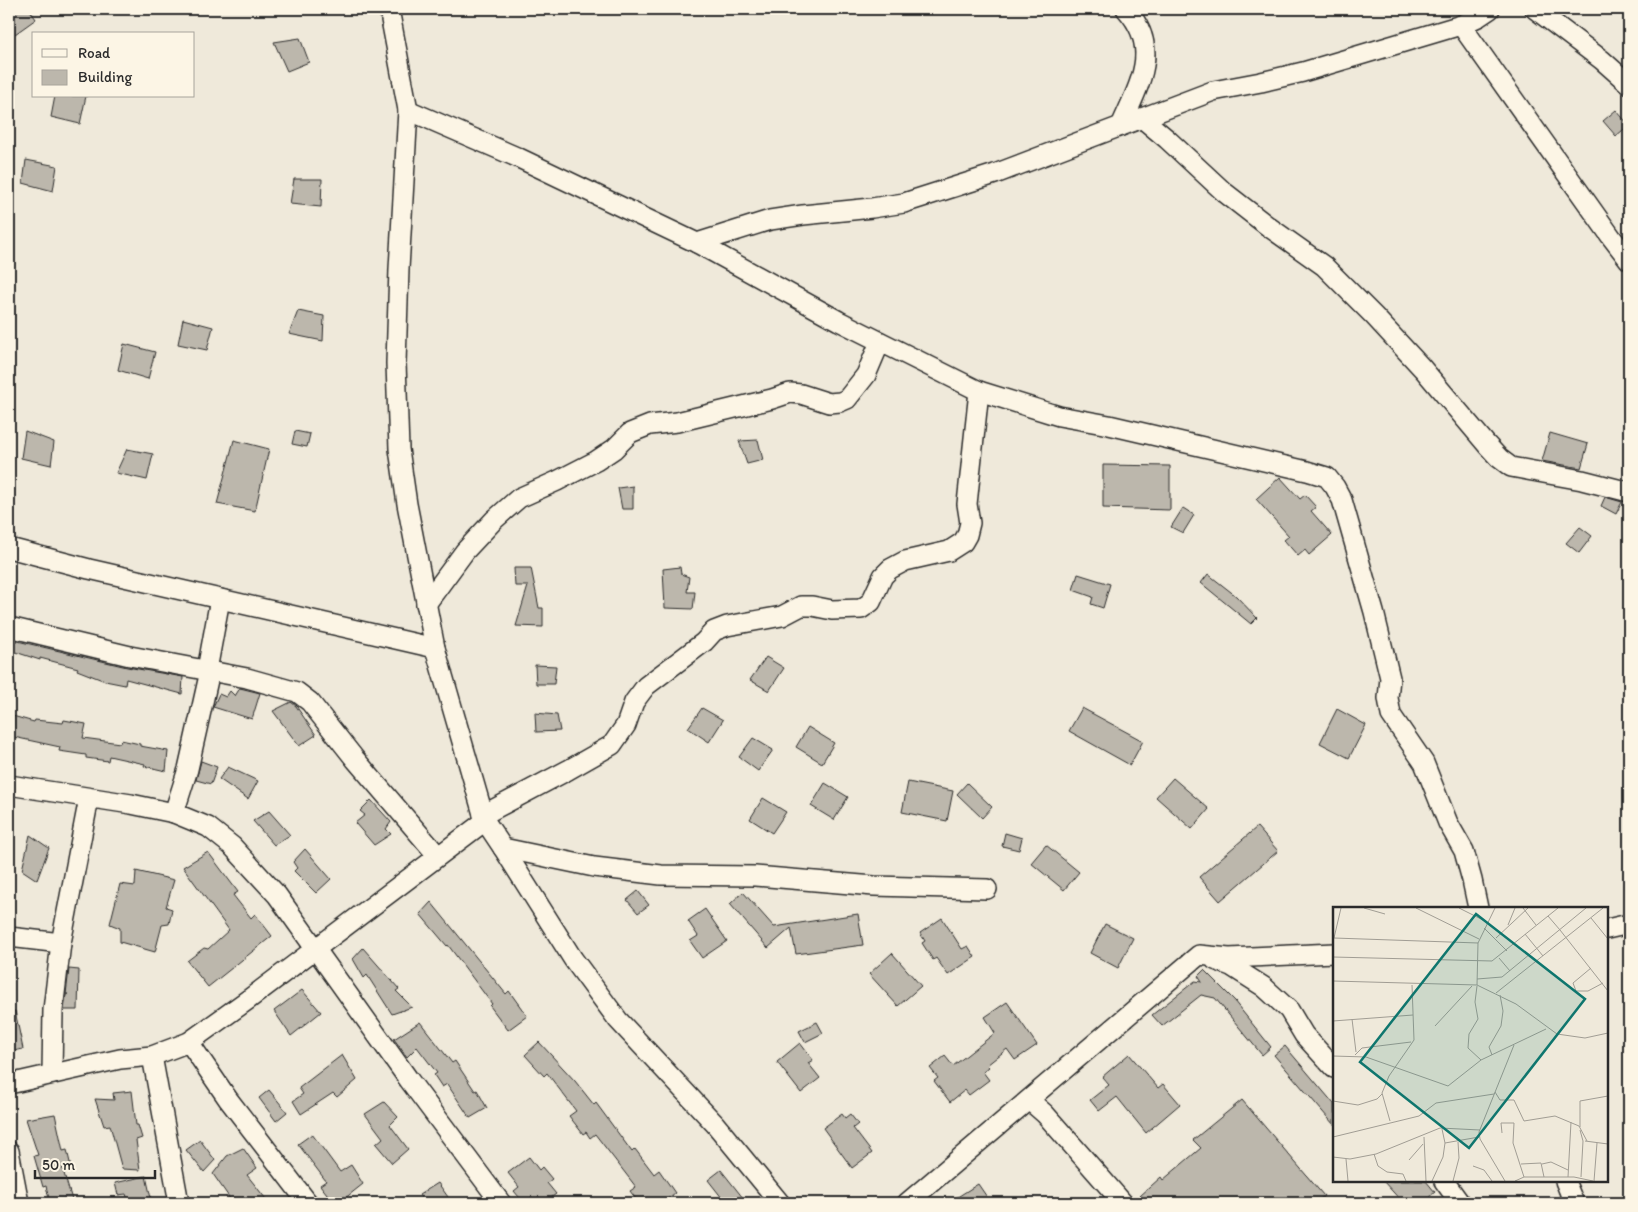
<svg xmlns="http://www.w3.org/2000/svg" width="1638" height="1212" font-family="Itim,sans-serif">
  <rect width="100%" height="100%" fill="#efe9da"/>
  <filter id="ink" filterUnits="userSpaceOnUse"><feTurbulence type="fractalNoise" baseFrequency=".02" numOctaves="2"/><feDisplacementMap in="SourceGraphic" scale="10" xChannelSelector="R" yChannelSelector="G"/><feConvolveMatrix kernelMatrix="1 2 1 2 8 2 1 2 1" color-interpolation-filters="sRGB"/></filter>
  <g filter="url(#ink)">
    <g fill="#bcb7ac" stroke="#2b2b2b">
      <polygon points="9,9 29,9 36,19 15,34 9,25"/>
      <polygon points="300,38 309,62 287,71 274,42"/>
      <polygon points="55,96 86,96 80,124 51,117"/>
      <polygon points="1616,110 1629,125 1616,136 1603,121"/>
      <polygon points="26,160 57,166 53,191 23,183"/>
      <polygon points="294,179 322,179 321,207 290,204"/>
      <polygon points="298,311 324,316 323,341 289,334"/>
      <polygon points="183,319 213,327 207,350 178,344"/>
      <polygon points="124,344 155,352 148,379 118,370"/>
      <polygon points="25,431 54,442 51,465 21,458"/>
      <polygon points="295,431 310,434 307,447 292,444"/>
      <polygon points="1550,433 1588,444 1581,468 1542,461"/>
      <polygon points="234,440 269,449 255,511 217,504"/>
      <polygon points="758,440 763,460 747,464 739,441"/>
      <polygon points="127,449 153,454 147,480 116,473"/>
      <polygon points="1103,465 1170,466 1170,510 1103,508"/>
      <polygon points="1280,477 1300,499 1305,495 1316,507 1311,511 1332,535 1309,555 1305,550 1298,556 1284,540 1289,536 1256,499"/>
      <polygon points="633,486 633,509 622,509 618,488"/>
      <polygon points="1605,497 1622,502 1616,514 1601,506"/>
      <polygon points="1183,508 1194,515 1183,533 1171,527"/>
      <polygon points="1580,527 1592,536 1579,553 1566,543"/>
      <polygon points="680,567 681,574 689,577 687,592 695,592 693,609 665,608 663,569"/>
      <polygon points="514,568 531,568 539,608 543,608 543,627 516,626 528,586 515,586"/>
      <polygon points="1078,574 1110,584 1103,608 1091,604 1093,597 1073,590"/>
      <polygon points="1208,574 1236,596 1257,618 1251,624 1201,583"/>
      <polygon points="9,639 127,667 183,677 182,694 126,679 125,685 105,681 77,670 78,668 40,658 40,660 9,650"/>
      <polygon points="766,657 784,668 769,691 750,680"/>
      <polygon points="535,665 556,666 554,684 536,684"/>
      <polygon points="240,688 260,693 252,719 213,707 219,694 226,697 230,691 235,696"/>
      <polygon points="291,702 296,706 316,735 299,746 273,711"/>
      <polygon points="702,708 723,720 709,742 688,728"/>
      <polygon points="1082,708 1143,741 1130,765 1069,731"/>
      <polygon points="1337,709 1366,725 1349,758 1320,743"/>
      <polygon points="535,713 557,715 560,731 536,732"/>
      <polygon points="9,715 34,722 35,720 63,723 64,720 86,724 83,738 120,743 121,740 140,744 140,746 168,751 166,771 144,766 145,764 109,756 108,761 86,758 86,755 59,751 60,747 9,736"/>
      <polygon points="808,727 834,743 822,763 796,747"/>
      <polygon points="753,738 773,750 758,771 739,757"/>
      <polygon points="201,761 217,767 211,784 196,780"/>
      <polygon points="228,767 258,781 248,799 219,779"/>
      <polygon points="1173,778 1209,809 1192,829 1156,797"/>
      <polygon points="908,782 953,791 947,821 902,812"/>
      <polygon points="825,783 848,797 834,820 811,806"/>
      <polygon points="967,783 992,807 982,818 957,794"/>
      <polygon points="763,798 786,812 772,833 750,819"/>
      <polygon points="371,800 391,822 386,829 391,834 374,845 355,823 365,815 360,811"/>
      <polygon points="269,811 290,835 274,845 253,821"/>
      <polygon points="1257,827 1278,851 1220,901 1199,877"/>
      <polygon points="1005,833 1022,838 1019,850 1002,846"/>
      <polygon points="30,835 49,848 37,880 22,870"/>
      <polygon points="1046,845 1079,872 1064,890 1031,863"/>
      <polygon points="305,849 331,879 316,893 294,871 297,868 293,862"/>
      <polygon points="208,852 238,892 233,895 251,918 255,914 272,936 208,987 187,961 204,948 208,949 229,930 183,867"/>
      <polygon points="136,871 174,880 166,907 172,909 169,924 162,925 155,952 120,942 120,928 110,924 120,884 135,886"/>
      <polygon points="638,891 649,905 638,913 627,900"/>
      <polygon points="743,892 774,927 858,914 863,945 796,954 791,928 768,948 730,904"/>
      <polygon points="431,902 506,994 509,991 527,1016 508,1030 490,1006 492,1004 448,945 447,946 420,914"/>
      <polygon points="705,909 727,941 702,958 690,941 698,936 688,921"/>
      <polygon points="942,918 962,949 968,946 975,957 948,975 936,958 933,960 922,943 925,941 920,933"/>
      <polygon points="1105,924 1133,938 1118,968 1090,953"/>
      <polygon points="363,948 399,989 396,991 412,1007 392,1014 367,975 364,978 353,959"/>
      <polygon points="892,953 921,986 898,1006 869,974"/>
      <polygon points="69,969 79,970 78,1010 64,1010 66,995 68,994 66,994"/>
      <polygon points="1204,970 1236,1002 1234,1001 1271,1047 1262,1055 1215,998 1201,995 1162,1026 1152,1015 1195,981 1202,982 1198,976"/>
      <polygon points="302,990 321,1012 291,1036 274,1011"/>
      <polygon points="1007,1002 1037,1045 1015,1060 1007,1049 987,1065 989,1067 983,1072 989,1080 969,1095 965,1090 950,1102 934,1081 938,1078 930,1068 945,1056 953,1066 995,1033 985,1017"/>
      <polygon points="15,1011 23,1049 9,1052 9,1012"/>
      <polygon points="420,1022 452,1063 455,1061 475,1091 477,1090 487,1108 470,1118 447,1084 442,1087 434,1075 437,1073 417,1047 407,1057 394,1039"/>
      <polygon points="817,1022 823,1033 805,1042 799,1031"/>
      <polygon points="539,1042 575,1081 594,1105 596,1103 632,1152 635,1149 654,1174 659,1170 675,1193 662,1203 639,1203 630,1191 636,1187 595,1134 590,1138 586,1132 583,1134 569,1116 576,1111 547,1073 544,1076 525,1055"/>
      <polygon points="800,1043 813,1060 808,1063 820,1078 801,1093 777,1062"/>
      <polygon points="1285,1046 1334,1104 1334,1125 1274,1055"/>
      <polygon points="1129,1054 1158,1088 1163,1084 1180,1104 1146,1133 1117,1097 1099,1111 1090,1100 1109,1085 1102,1077"/>
      <polygon points="342,1055 357,1080 337,1097 333,1093 301,1114 293,1101 303,1094 299,1088"/>
      <polygon points="269,1090 287,1112 276,1121 259,1098"/>
      <polygon points="132,1091 136,1125 138,1125 142,1138 136,1140 140,1170 122,1169 110,1125 104,1126 95,1099 114,1100 113,1093"/>
      <polygon points="1242,1100 1324,1196 1315,1203 1147,1203 1140,1196 1161,1177 1163,1180 1201,1148 1193,1140"/>
      <polygon points="384,1102 398,1117 390,1125 408,1149 392,1163 376,1144 383,1138 365,1114"/>
      <polygon points="55,1114 63,1151 67,1150 71,1167 62,1167 73,1203 50,1203 46,1186 43,1187 34,1156 38,1155 26,1119"/>
      <polygon points="842,1114 845,1118 850,1114 858,1124 853,1128 872,1153 852,1168 823,1128"/>
      <polygon points="312,1134 340,1172 351,1165 363,1184 339,1203 334,1203 320,1185 326,1181 298,1144"/>
      <polygon points="200,1140 215,1160 204,1172 186,1150"/>
      <polygon points="243,1148 257,1168 247,1175 269,1203 233,1203 213,1174 227,1156"/>
      <polygon points="529,1157 539,1170 542,1167 552,1179 547,1183 556,1194 544,1203 524,1203 514,1191 519,1187 508,1173"/>
      <polygon points="721,1170 747,1203 726,1203 708,1180"/>
      <polygon points="146,1176 152,1203 129,1203 126,1194 118,1195 115,1183"/>
      <polygon points="1383,1181 1426,1181 1435,1192 1422,1203 1403,1203"/>
      <polygon points="438,1183 448,1197 440,1203 425,1203 419,1195"/>
      <polygon points="978,1184 991,1203 948,1203"/>
    </g>
    <g fill="none" stroke-linecap="round" stroke-linejoin="round">
      <g stroke="#2b2b2b" stroke-width="22">
        <g id="minor">
          <polyline points="1535,9 1602,60 1629,84"/>
          <polyline points="1461,25 1612,238 1629,260"/>
          <polyline points="408,110 519,158 697,243 839,321 979,391 1059,416 1109,425 1307,471 1327,477 1335,487 1342,500 1374,612 1390,678 1388,698 1391,715 1424,763 1448,823 1464,851 1472,880 1478,908"/>
          <polyline points="1142,118 1167,139 1224,192 1269,227 1324,266 1374,316 1423,369 1487,445 1499,458 1511,467 1582,480 1629,492"/>
          <path d="M1121,126C1139,84 1162,49 1126,9"/>
          <polyline points="697,243 770,220 803,215 872,208 904,203 995,174 1213,91 1261,82 1303,72 1461,25 1478,17 1490,9"/>
          <polyline points="9,548 89,569 435,648"/>
          <polyline points="426,604 465,551 494,520 519,498 557,481 596,461 614,449 630,433 650,425 677,422 772,399 790,393 801,394 829,403 840,402 847,399 866,375 880,342"/>
          <polyline points="9,627 130,656 247,678 297,692 310,702 355,759 438,856"/>
          <polyline points="207,670 220,599"/>
          <polyline points="9,785 131,804 174,813 208,827 232,846 277,895 409,1080 501,1203"/>
          <polyline points="174,813 188,769 210,671"/>
          <polyline points="483,815 568,770 612,745 626,725 634,702 646,686 704,642 714,631 727,626 782,616 801,606 812,606 832,610 861,609 871,602 883,576 890,569 905,561 949,551 963,542 967,535 970,523 967,504 979,391"/>
          <polyline points="485,821 503,848 573,959 618,1020 715,1124 780,1203"/>
          <polyline points="503,848 594,867 661,875 755,876 874,886 987,889"/>
          <polyline points="1607,929 1629,924"/>
          <polyline points="9,937 61,943"/>
          <polyline points="1215,960 1231,966 1264,987 1289,1010 1304,1035 1334,1068"/>
          <polyline points="189,1042 228,1099 308,1203"/>
          <polyline points="152,1056 179,1203"/>
          <polyline points="52,1074 53,1010 61,943 89,798"/>
          <polyline points="9,1084 120,1059 152,1056 189,1042 249,999 485,821 435,648 407,504 399,449 396,363 399,269 408,110 389,9"/>
          <polyline points="1029,1100 1045,1114 1123,1203"/>
          <polyline points="9,1151 19,1203"/>
          <polyline points="1444,1181 1460,1203"/>
          <polyline points="1565,1181 1574,1203"/>
          <polyline points="907,1203 1199,955 1229,958 1334,953"/>
        </g>
      </g>
      <polyline stroke="#2b2b2b" stroke-width="3" stroke-dasharray="5 4" stroke-linecap="butt" points="1436,9 1444,13"/>
      <use href="#minor" stroke="#fcf5e5" stroke-width="19"/>
    </g>
  </g>
  <g transform="translate(1333 907)">
    <rect width="275" height="275" fill="#efe9da"/>
    <path fill="none" stroke="#a19d94" stroke-width="1" d="M31,1L52,7M83,1L146,32M126,1L154,15M162,1L145,36L144,78L183,97L224,127L252,131L275,126M190,1L203,18M215,9L227,23M258,11L275,32M175,18L182,1M151,21L174,44M227,23L275,84M192,27L210,49M1,31L145,36M1,31L8,1M163,31L195,1M0,50L159,54L225,1M166,51L177,64M258,61L240,76L243,84H255L270,76M144,72L169,70L253,1M0,74L144,78M144,79L142,95L145,112L136,127L135,141L148,153M163,86L270,1M19,112L23,145M0,114L80,108M102,119L139,79M22,148L29,141L78,135M159,148L156,140L168,119L170,104L167,88M0,149L33,150L115,179L148,153L213,122M162,185L167,193H181L191,214L222,209L246,219L254,234M0,194L25,198L44,192L49,187M57,214L49,186L56,169L81,133L79,78M247,220V194L275,189M247,223L250,234L248,270M169,226L168,216H181L180,236L191,270M0,230L86,209L103,196L161,187M91,230L93,274M252,234L275,237M112,236L146,230M41,247L45,259L54,265L70,267L73,274M0,250L17,252L43,247L107,221L147,223M13,252L15,274M76,253L90,237M188,257L208,256L211,270M209,257L218,255L235,263M140,259L151,263L159,274M235,270L238,215M99,274L110,250L112,236L109,222M120,274L126,251L125,235M172,274L147,232L146,225L181,138M182,274L191,270H241L260,274M261,274L264,236"/>
    <path fill="#0f766e" fill-opacity="0.15" stroke="#0f766e" stroke-width="2.5" d="M143,7L252,92L136,241L27,155Z"/>
    <rect width="275" height="275" fill="none" stroke="#2b2b2b" stroke-width="2.5"/>
  </g>
  <rect width="1638" height="1212" fill="none" stroke="#fcf5e5" stroke-width="30"/>
  <rect x="15" y="15" width="1608" height="1182" fill="none" stroke="#2b2b2b" stroke-width="2" filter="url(#ink)"/>
  <rect x="32" y="32" width="162" height="65" fill="#fcf5e5" stroke="#a8a49b"/>
  <rect x="42" y="49" width="25" height="8" fill="#fcf5e5" stroke="#a8a49b"/>
  <text x="78" y="58" font-size="15" fill="#2b2b2b">Road</text>
  <rect x="42" y="70" width="25" height="15" fill="#bcb7ac" stroke="#a8a49b"/>
  <text x="78" y="82" font-size="15" fill="#2b2b2b">Building</text>
  <path d="M35 1170v8h120v-8" fill="none" stroke="#2b2b2b" stroke-width="2.5"/>
  <text x="42" y="1170" font-size="15" fill="#2b2b2b" stroke="#fcf5e5" stroke-width="4" paint-order="stroke">50 m</text>
</svg>
